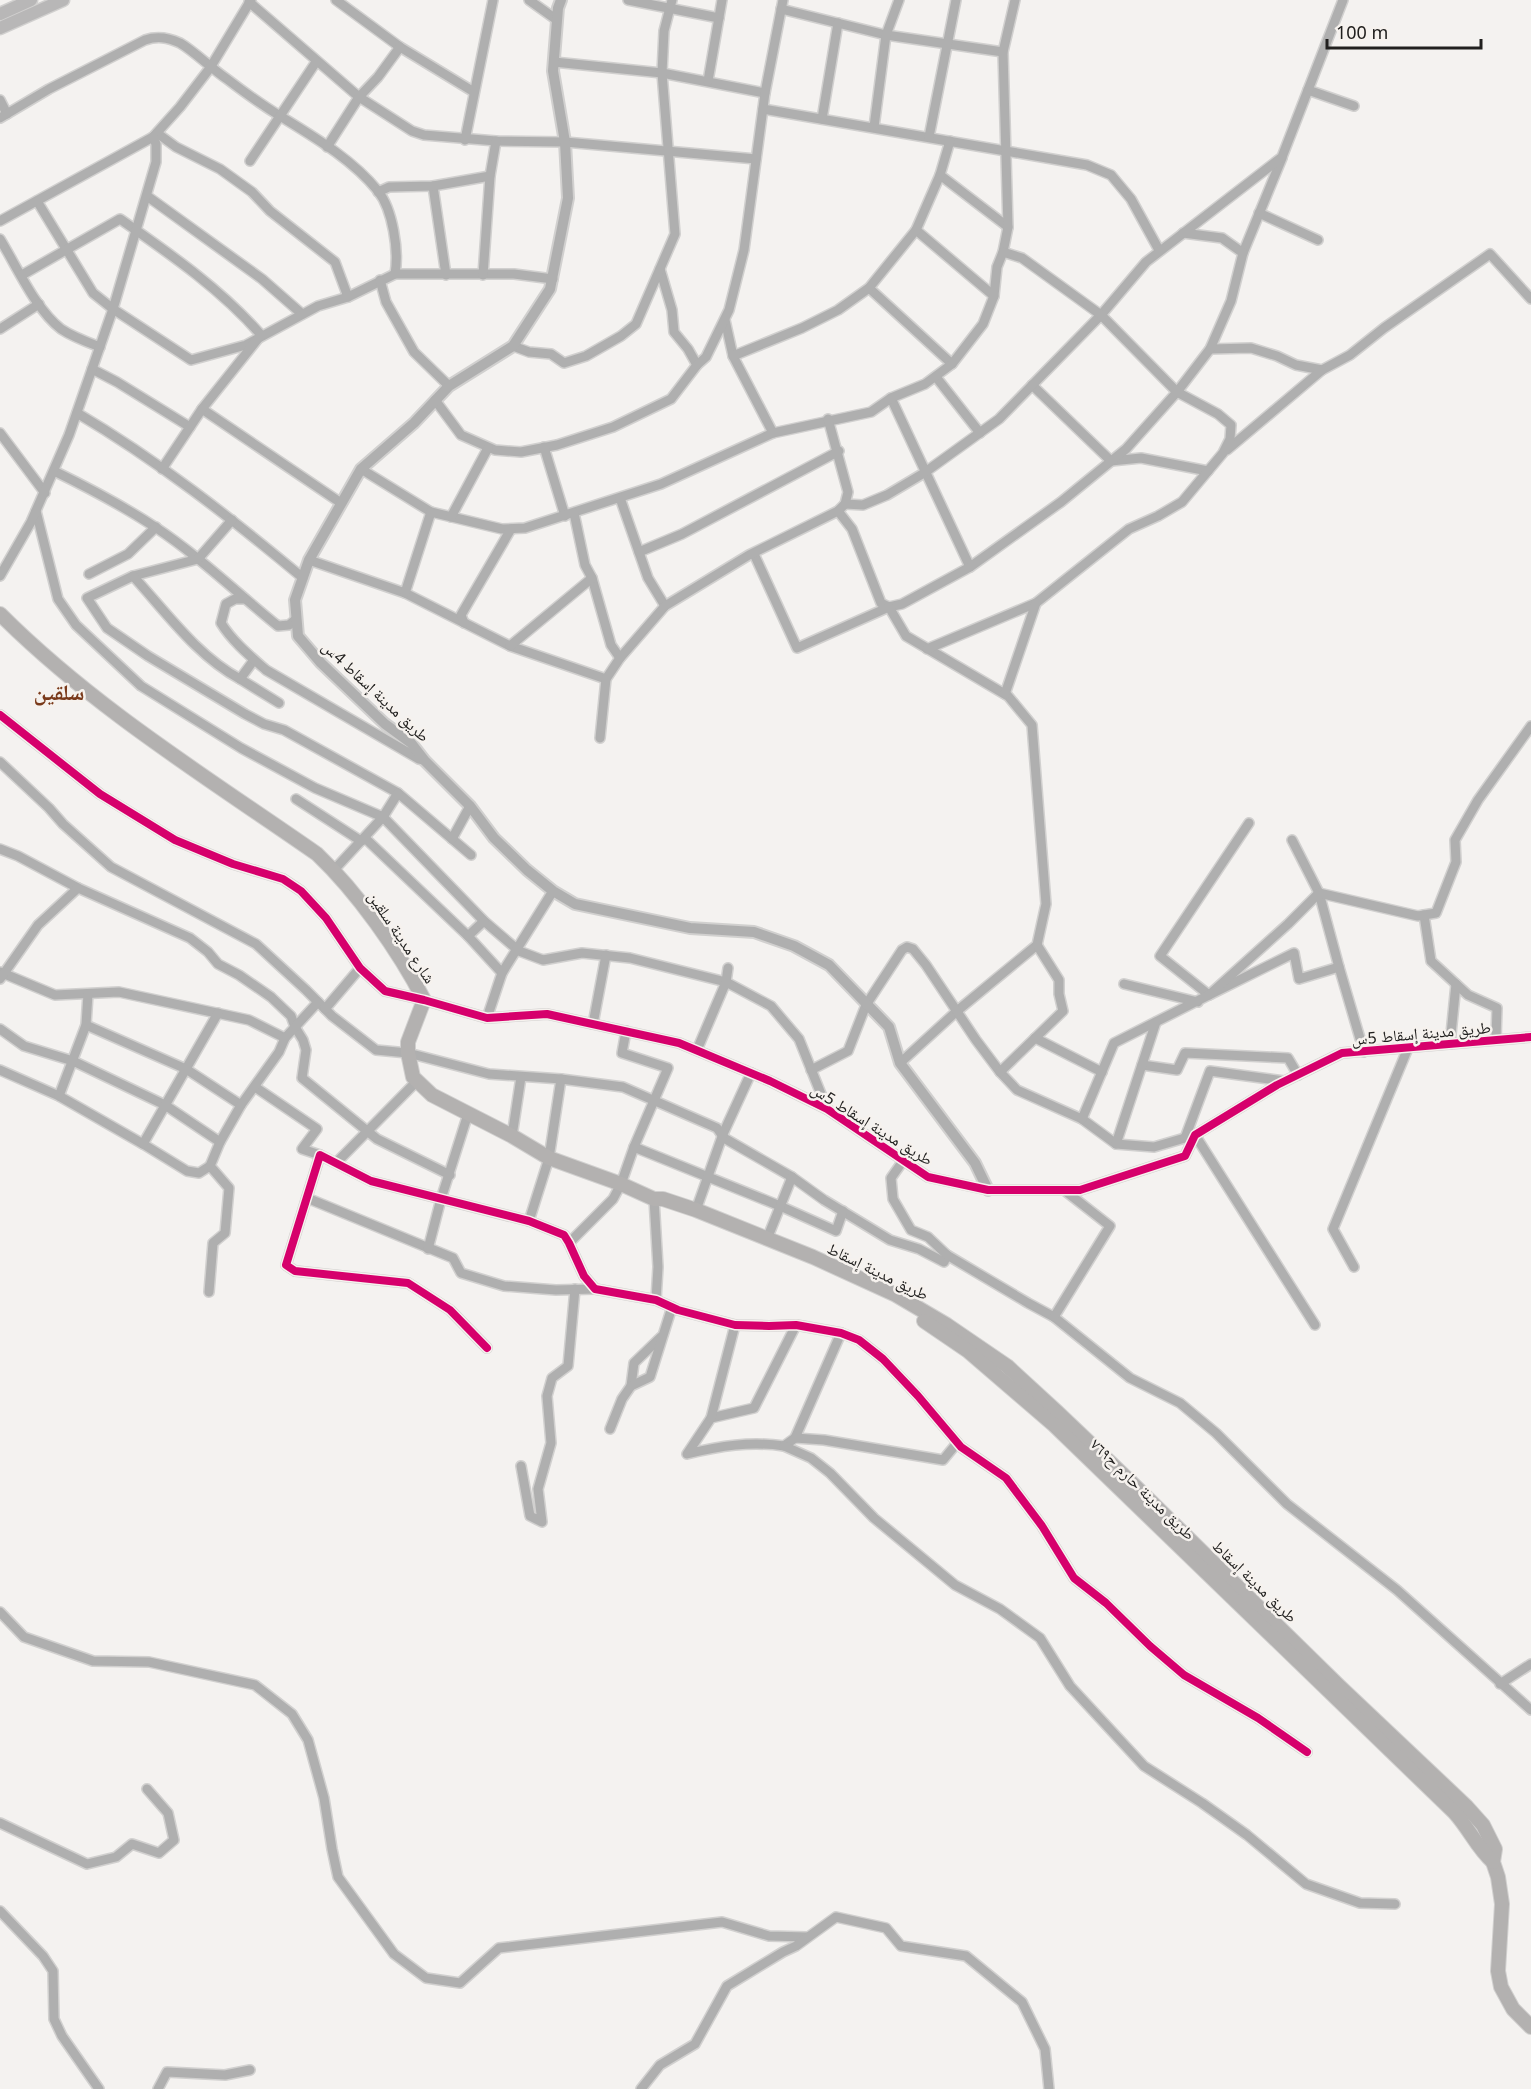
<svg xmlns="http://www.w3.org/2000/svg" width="1531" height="2089" font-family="'Noto Sans','Noto Naskh Arabic',sans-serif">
  <rect width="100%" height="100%" fill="#f4f2f0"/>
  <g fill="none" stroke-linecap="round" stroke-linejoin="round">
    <g stroke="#d1d0cf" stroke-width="12">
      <g id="minor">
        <polyline points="336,0 400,47 474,92"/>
        <polyline points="529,0 557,20"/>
        <polyline points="628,0 719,18"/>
        <polyline points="249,2 359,97 412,131 424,135 496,141 565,142 756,159"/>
        <polyline points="781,9 886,35 1003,52"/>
        <polyline points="554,62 662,73 765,93"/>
        <polyline points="708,81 722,0"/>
        <polyline points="1308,90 1354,106"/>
        <polyline points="0,100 7,114"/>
        <polyline points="763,109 1087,165 1111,175 1131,199 1159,250"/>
        <path d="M0,118L49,89L145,40C157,36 167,37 180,43C194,51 212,69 227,79C244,92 262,105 280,116C314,137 352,159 378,191C393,210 399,251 395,274"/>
        <polyline points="822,119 838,23"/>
        <polyline points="874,127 886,35 899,0"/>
        <polyline points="157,133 176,147 220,169 252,192 270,211 335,262 348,297"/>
        <polyline points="929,137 956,0"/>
        <polyline points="465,140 493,0"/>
        <polyline points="327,147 359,97 378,77 400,47"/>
        <polyline points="250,161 316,62"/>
        <polyline points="940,175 1008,227"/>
        <polyline points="433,186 446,275"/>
        <polyline points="378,192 389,187 433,186 490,176"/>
        <polyline points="147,196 262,279 302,314"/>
        <polyline points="37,201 93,293 113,309 191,360 246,345 318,306 348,297 395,274 514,274 553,279"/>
        <polyline points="1259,213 1318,240"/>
        <polyline points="0,221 153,137 180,107 210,68 251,0"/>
        <polyline points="916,230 994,296"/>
        <path d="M0,239C17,267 36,310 61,329C73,337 87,342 100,347"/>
        <polyline points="1243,253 1282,158"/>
        <polyline points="660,269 672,310 674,332 688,349 697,365"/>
        <path d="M22,275L120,219C170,254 221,289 261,335L202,409L341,503"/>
        <polyline points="483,275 490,176 496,141"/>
        <polyline points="380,280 386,302 414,352 449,386"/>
        <polyline points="869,288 952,364"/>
        <polyline points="725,320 733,356 773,433"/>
        <polyline points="0,329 39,304"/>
        <polyline points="513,346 529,352 551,354 564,363 586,356 621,336 636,324 675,234 662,73 664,31 672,0"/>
        <polyline points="1210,349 1251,348 1277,356 1296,365 1322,370 1350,355 1384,328 1490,254 1531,299"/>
        <polyline points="733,356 802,328 838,310 869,288 916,230 940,175 950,141"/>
        <polyline points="92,369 117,382 190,427"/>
        <polyline points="936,377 980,433"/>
        <polyline points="1032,385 1111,461 1141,458 1208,471"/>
        <polyline points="891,398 970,567"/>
        <polyline points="435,400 461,435 495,450 521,452 557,445 613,427 671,399 697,365 706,357 729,310 744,250 765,93 783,0"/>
        <path d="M77,413C157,460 231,518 303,578"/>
        <polyline points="0,433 45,493"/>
        <polyline points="544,447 565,516"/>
        <polyline points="1227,450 1322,370"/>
        <polyline points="162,469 202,409"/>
        <polyline points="361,469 431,512 502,529 525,528 661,484 773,433 871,412 891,398 925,384 952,364 983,324 994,296 997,267 1003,252 1008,227 1003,52 1015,0"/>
        <path d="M54,471C89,488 123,506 155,527C199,556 237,593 278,626L289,625L295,620"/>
        <polyline points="620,498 648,578 665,606"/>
        <polyline points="845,504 863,505 887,495 924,473 999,419 1101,315 1146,262 1282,157 1343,0"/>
        <polyline points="36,511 58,599 76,625 141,686 241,748 315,788 383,817 484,921 519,951 543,960 582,953 630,958 726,982 771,1006 799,1039 827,1109"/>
        <polyline points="838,511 852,529 881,603 889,607 902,604 970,567 1061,502 1126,449 1177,392 1210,349 1231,301 1243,253 1222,238 1183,233"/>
        <polyline points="574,513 585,565 592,578 611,645 620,658"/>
        <polyline points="451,517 488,448"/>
        <polyline points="232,520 198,559 133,576 87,598 107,628 148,656 245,714 264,724 284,730 398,793 471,855"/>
        <polyline points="639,552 682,534 839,451"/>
        <polyline points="754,554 797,648 889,607 906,636 1008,696 1032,725 1046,904 1037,945 957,1011 900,1063"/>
        <polyline points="309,560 405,593 510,646 606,679"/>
        <polyline points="89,574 128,554 156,527"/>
        <polyline points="0,576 31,522 69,435 113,309 156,162 156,144 153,137"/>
        <path d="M133,576C166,612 197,656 240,679L254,660"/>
        <polyline points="405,593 431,512"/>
        <path d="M245,599H235L226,604L221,623C232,641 250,656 266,670L419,759L424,760"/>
        <polyline points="464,623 461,615 511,529"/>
        <polyline points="510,646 592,578"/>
        <polyline points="927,649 1036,603 1129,529 1158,516 1182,502 1223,453 1230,439 1231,425 1218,414 1177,392 1101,315 1022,258 1003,252"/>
        <polyline points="240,679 279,703"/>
        <polyline points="1005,694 1036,603"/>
        <polyline points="0,715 100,794 175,840 233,864 283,879 301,891 326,918 360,968 385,991 424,1000 487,1018 547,1014 679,1043 770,1081 827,1109 928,1177 988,1190 1080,1190 1185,1156 1195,1135 1277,1085 1342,1053 1531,1037"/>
        <polyline points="600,738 606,679 620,658 665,606 749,555 838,511 845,504 848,492 828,419"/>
        <polyline points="0,762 49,808 63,824 111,867 256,944 306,990 332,1016 376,1050 408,1053 489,1074 561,1079 623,1087 717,1128 724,1138 792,1177 824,1200 890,1240 919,1249 944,1262 947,1255"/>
        <polyline points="296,799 361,841 366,839 468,936 502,973"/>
        <polyline points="1249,823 1160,956 1209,995 1294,953 1299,979 1339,967"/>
        <polyline points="452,839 470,806"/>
        <polyline points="1292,840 1319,893 1339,967 1364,1052"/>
        <polyline points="0,849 18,856 78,888 190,938 208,952 218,964 239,975 271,997 291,1016 295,1027 303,1040 306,1050 302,1078 377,1139 450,1175"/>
        <polyline points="334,870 383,817 398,793"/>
        <polyline points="1424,915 1431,961 1468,995 1497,1008 1496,1039"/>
        <polyline points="468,936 484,921"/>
        <polyline points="0,972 55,995 119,992 249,1020 285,1038"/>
        <polyline points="0,979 38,925 78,888"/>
        <polyline points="1124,984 1198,1002"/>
        <polyline points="325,1009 360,968"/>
        <polyline points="487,1018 502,973 553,891"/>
        <polyline points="593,1024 606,955"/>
        <polyline points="86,1025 186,1069 241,1105"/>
        <polyline points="0,1029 24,1046 73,1061 165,1105 220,1142"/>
        <polyline points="1035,1038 1102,1072"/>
        <polyline points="1450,1044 1456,984"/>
        <polyline points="697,1050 726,982 728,968"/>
        <polyline points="1142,1065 1177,1070 1185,1053 1288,1058 1298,1075"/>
        <polyline points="0,1070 59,1096 143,1144 187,1171 199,1173 210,1166"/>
        <polyline points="811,1070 848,1051 866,1005 902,950 907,947 913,949 926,965 976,1040 1000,1072 1017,1090 1082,1119 1116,1144 1154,1147 1195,1135 1315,1325"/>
        <polyline points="1000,1072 1063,1011 1059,994 1059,980 1037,945"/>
        <polyline points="255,1087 317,1129 302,1149 320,1155"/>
        <polyline points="59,1096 86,1025 88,994"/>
        <polyline points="1082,1119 1114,1043 1209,995 1288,924 1319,893 1418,916 1436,913 1456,862 1455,840 1478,800 1531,726"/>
        <polyline points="512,1136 521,1077"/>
        <polyline points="1185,1138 1210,1071 1284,1081"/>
        <polyline points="143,1144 218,1013"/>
        <polyline points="1116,1144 1156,1022"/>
        <polyline points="634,1147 780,1206 836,1231 843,1211"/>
        <polyline points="903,1161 891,1178 893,1199 911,1230 928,1237 947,1255 1028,1303 1054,1317 1130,1378 1180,1403 1216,1433 1287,1504 1397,1590 1531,1710"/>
        <polyline points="337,1162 417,1081"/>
        <polyline points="307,1198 453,1258 461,1273 504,1286 556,1290 595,1289"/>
        <polyline points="654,1199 658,1267 656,1300"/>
        <polyline points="696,1210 723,1134 751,1073"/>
        <polyline points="529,1221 549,1158 561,1079"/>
        <polyline points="767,1239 792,1177"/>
        <polyline points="569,1243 613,1199 621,1184 634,1147 668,1068 622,1053 626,1031"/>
        <polyline points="428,1249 441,1199 468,1114"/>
        <polyline points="1354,1267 1333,1229 1408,1048"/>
        <polyline points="209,1292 213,1243 225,1233 229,1188 210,1166 220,1142 241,1105 279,1052 285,1038 318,1002"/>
        <polyline points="1054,1317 1110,1226 1064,1190"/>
        <path d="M796,1325L754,1408L711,1418L687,1454C720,1446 750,1441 784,1446L795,1438L824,1440L943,1460L957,1443"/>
        <polyline points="487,1348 450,1310 408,1283 295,1271 286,1265 320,1155 371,1181 529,1221 564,1235 569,1243 584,1276 595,1289 656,1300 678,1310 735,1325 769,1326 796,1325 841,1333 859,1340 883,1359 918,1396 961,1447 1006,1478 1042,1526 1074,1578 1106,1603 1150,1646 1184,1675 1258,1718 1307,1752"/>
        <polyline points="631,1386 634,1363 661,1337"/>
        <polyline points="711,1418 735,1325"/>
        <polyline points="610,1429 622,1399 631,1386 650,1377 672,1307"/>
        <polyline points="795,1438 841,1333"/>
        <polyline points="784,1446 811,1458 830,1473 874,1518 955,1585 1000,1609 1040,1638 1070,1686 1144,1766 1202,1803 1247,1835 1306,1884 1360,1903 1395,1904"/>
        <polyline points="521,1466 530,1516 542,1522 538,1489 551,1443 547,1396 552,1378 568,1366 575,1289"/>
        <polyline points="0,1612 24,1637 93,1661 149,1662 255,1685 292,1714 308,1740 324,1798 332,1849 338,1877 394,1954 426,1978 460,1983 499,1948 722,1922 769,1936 807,1937"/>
        <polyline points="1500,1684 1531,1664"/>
        <polyline points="0,1823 87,1864 116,1857 132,1844 159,1853 174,1840 168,1813 147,1789"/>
        <polyline points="0,1911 43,1956 53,1971 54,2019 62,2036 99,2089"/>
        <polyline points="158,2089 167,2072 225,2075 250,2070"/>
        <polyline points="641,2089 660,2065 695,2044 727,1986 783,1952 796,1946 836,1917 886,1928 901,1946 966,1956 1022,2002 1045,2049 1049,2089"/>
      </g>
    </g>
    <g stroke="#d1d0cf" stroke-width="14">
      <polyline id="tertiary" points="561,0 558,8 553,71 565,142 568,198 550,289 513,346 449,386 414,423 361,469 309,560 295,600 298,636 321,663 385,724 411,743 425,761 470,806 494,838 527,870 553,891 575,904 690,928 754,932 794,946 829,965 889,1027 900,1063 975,1163 988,1190"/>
    </g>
    <g stroke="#d1d0cf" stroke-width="15">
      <g id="secondary">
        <polyline points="0,14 31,0"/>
        <polyline points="0,28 63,0"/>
      </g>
    </g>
    <g stroke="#d1d0cf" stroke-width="16">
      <g id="primary">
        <path d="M0,614C94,708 208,778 317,854C357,892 399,951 424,1000L408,1042V1053L413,1077L432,1095L512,1136L549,1158L621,1184L654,1199H663L696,1210L813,1257L896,1295L947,1325L1007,1366L1057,1412L1134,1485L1339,1686L1466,1806L1483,1825L1495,1849L1493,1862L1498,1877L1502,1904L1498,1971L1501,1987L1513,2009L1531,2027"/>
        <path d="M924,1321L968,1351L1054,1425L1454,1812C1469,1828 1477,1848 1493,1862"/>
      </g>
    </g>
    <use href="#minor" stroke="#afafaf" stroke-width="9"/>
    <use href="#tertiary" stroke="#afafaf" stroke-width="10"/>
    <use href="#secondary" stroke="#b8b7b7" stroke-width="12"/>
    <use href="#primary" stroke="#b3b1b0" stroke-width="14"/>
    <g stroke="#f6f2ee" stroke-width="11">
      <g id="cycleway">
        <polyline points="0,715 100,794 175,840 233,864 283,879 301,891 326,918 360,968 385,991 424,1000 487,1018 547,1014 679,1043 770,1081 827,1109 928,1177 988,1190 1080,1190 1185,1156 1195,1135 1277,1085 1342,1053 1531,1037"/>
        <polyline points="487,1348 450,1310 408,1283 295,1271 286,1265 320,1155 371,1181 529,1221 564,1235 569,1243 584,1276 595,1289 656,1300 678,1310 735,1325 769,1326 796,1325 841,1333 859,1340 883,1359 918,1396 961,1447 1006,1478 1042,1526 1074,1578 1106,1603 1150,1646 1184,1675 1258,1718 1307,1752"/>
      </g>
    </g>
    <use href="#cycleway" stroke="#d6006c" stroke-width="8"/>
  </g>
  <g text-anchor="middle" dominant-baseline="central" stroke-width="5" stroke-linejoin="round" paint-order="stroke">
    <g font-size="16" fill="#21201f" stroke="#f6f2ee">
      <text transform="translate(376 691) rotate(43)">طريق مدينة إسقاط 4س</text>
      <text transform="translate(402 937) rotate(56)">شارع مدينة سلقين</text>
      <text transform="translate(1421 1033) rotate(-5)">طريق مدينة إسقاط 5س</text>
      <text transform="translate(872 1124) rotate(32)">طريق مدينة إسقاط 5س</text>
      <text transform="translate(878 1271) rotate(26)">طريق مدينة إسقاط</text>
      <text transform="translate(1143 1489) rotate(44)">طريق مدينة حارم ح٧٦٩</text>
      <text transform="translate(1255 1581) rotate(44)">طريق مدينة إسقاط</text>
    </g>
    <g font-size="22" font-weight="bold" fill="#7a3a1b" stroke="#f6f2ee">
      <text x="59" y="691">سلقين</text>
    </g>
  </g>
  <path d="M1327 39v9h154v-9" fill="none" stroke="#21201f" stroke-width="3"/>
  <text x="1336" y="39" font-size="18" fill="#21201f" stroke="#f6f2ee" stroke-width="4.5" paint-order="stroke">100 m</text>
</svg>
